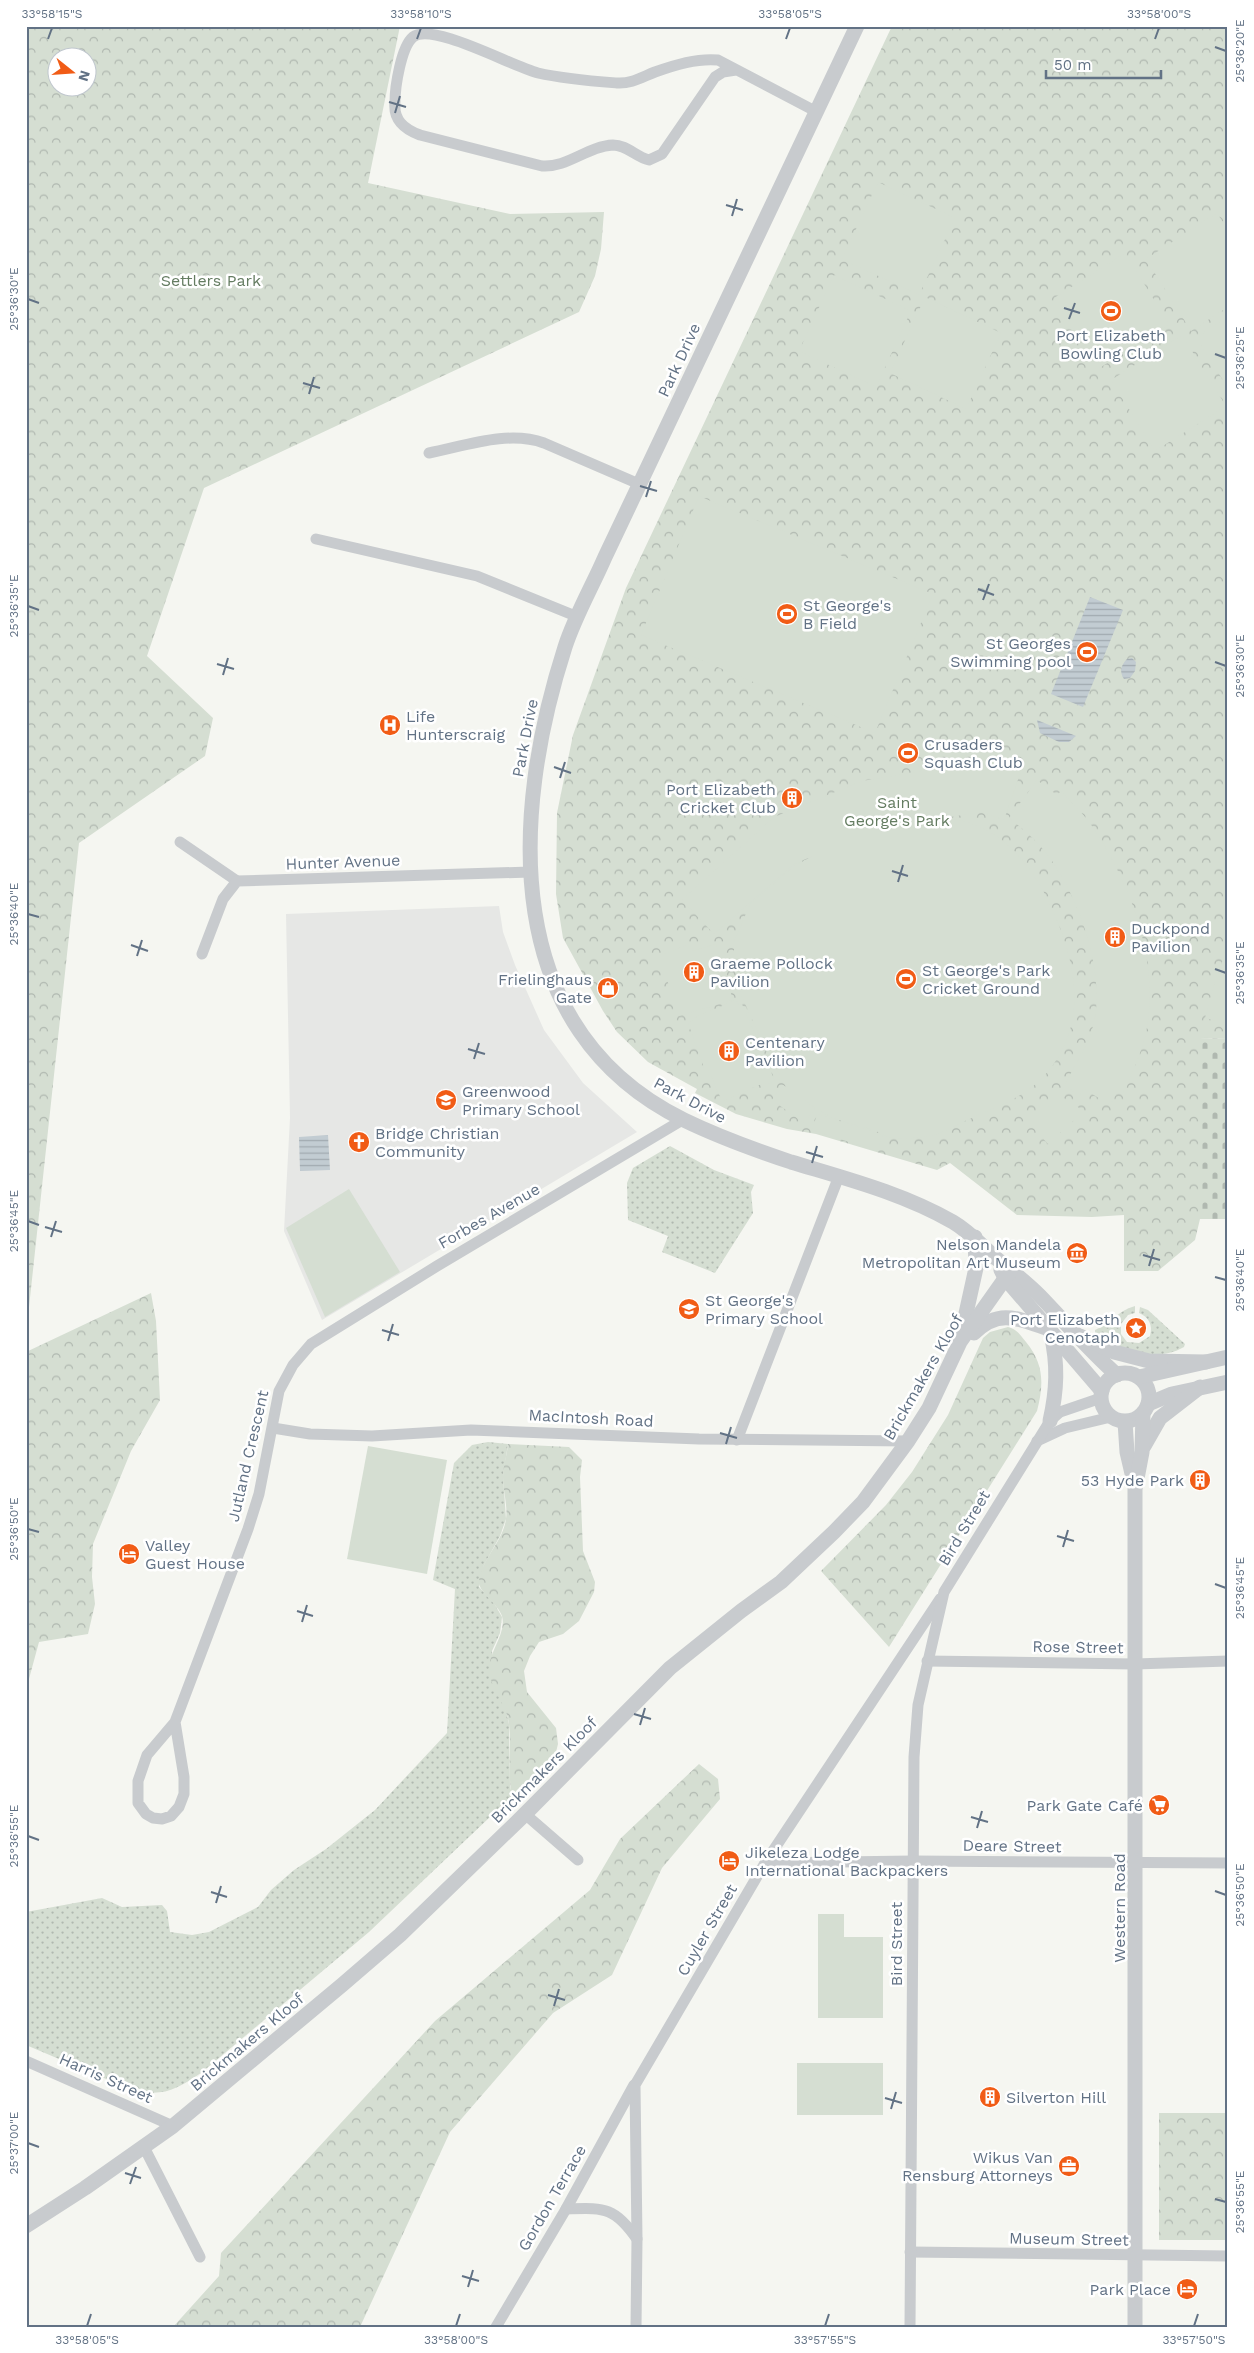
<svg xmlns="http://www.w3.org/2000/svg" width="1254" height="2353" font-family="'Work Sans',sans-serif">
  <defs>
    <pattern id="grass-dots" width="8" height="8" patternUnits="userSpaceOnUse" patternTransform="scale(1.25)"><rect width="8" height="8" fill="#d5ded2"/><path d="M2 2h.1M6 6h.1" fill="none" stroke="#b0b8b0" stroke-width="1.8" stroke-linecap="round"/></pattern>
    <pattern id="forest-crowns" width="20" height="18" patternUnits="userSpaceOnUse" patternTransform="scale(1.25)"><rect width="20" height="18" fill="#d5ded2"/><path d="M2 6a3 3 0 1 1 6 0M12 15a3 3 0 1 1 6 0" fill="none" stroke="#b0b8b0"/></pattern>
    <pattern id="cemetery-stones" width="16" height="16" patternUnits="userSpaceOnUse" patternTransform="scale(1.25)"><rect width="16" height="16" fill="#d5ded2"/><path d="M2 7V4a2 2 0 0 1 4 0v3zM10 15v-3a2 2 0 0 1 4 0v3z" fill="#b0b8b0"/></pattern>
    <pattern id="water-rules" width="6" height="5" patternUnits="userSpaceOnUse" patternTransform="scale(1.25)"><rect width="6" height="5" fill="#c2ccd2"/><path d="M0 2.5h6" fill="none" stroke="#a1aab0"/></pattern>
  </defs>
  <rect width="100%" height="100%" fill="#f5f6f1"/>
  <polygon fill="#e6e7e5" points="499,906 503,932 515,965 544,1030 583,1083 637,1132 322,1320 284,1231 290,1118 286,914"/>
  <g fill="url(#grass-dots)">
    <polygon points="670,1146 714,1170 754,1185 751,1192 753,1213 715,1273 662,1252 668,1236 628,1220 627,1183 633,1168"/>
    <path d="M1135,1306V1313L1128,1315L1121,1324V1334L1127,1342L1139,1343L1150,1336C1153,1325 1149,1317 1139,1313L1140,1307L1148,1310L1185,1344L1184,1347C1156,1363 1121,1351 1095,1333V1330C1110,1324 1119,1310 1135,1306Z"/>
    <path d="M488,1442L508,1444L503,1476L506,1519L500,1536L484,1565L479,1587L494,1603L502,1617L500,1633L492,1651L495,1688L504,1703L509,1724L510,1785L512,1796L369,1932L201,2073C175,2090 164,2097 132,2090L26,2045V1912L102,1898L122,1907L162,1905L167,1911L170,1932L192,1935L209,1932L258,1907L271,1890L294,1870L326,1849L375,1810L447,1733L455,1589L433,1580L454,1463L472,1445Z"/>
  </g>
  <g fill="url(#forest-crowns)" fill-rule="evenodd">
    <path d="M26,26H400L368,183L510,214L604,212L601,249L595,276L579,312L204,488L147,656L213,718L205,756L79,843L26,1335ZM58,58H88V88H58Z"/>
    <polygon points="892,26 1228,26 1228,1039 1200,1038 1200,1219 1195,1240 1158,1271 1124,1271 1124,1215 1092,1217 1017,1215 950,1163 937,1170 816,1134 787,1129 736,1114 695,1093 697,1089 648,1062 617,1032 603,1011 563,938 556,894 557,813 573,735 626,588"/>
    <polygon points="151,1293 156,1321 160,1400 131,1451 93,1544 92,1577 95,1604 88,1634 39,1642 26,1690 26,1352"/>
    <path d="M1008,1327C1017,1329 1020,1335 1026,1342C1044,1364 1044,1384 1037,1411L889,1647L821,1571L886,1505L912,1472L948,1415L983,1338L990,1332Z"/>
    <path d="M508,1444L569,1447L582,1460L580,1477L583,1551L595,1582L594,1592L579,1621L563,1634L539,1642L530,1656L524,1671L527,1692L556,1728L558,1744L555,1756L512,1796C507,1772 512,1748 509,1724C507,1705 491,1690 489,1671C488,1652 507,1634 502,1616C499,1605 478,1591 479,1582C481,1559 503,1542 506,1519C508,1506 503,1491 503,1477C503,1466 507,1455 508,1444Z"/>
    <polygon points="699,1764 718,1779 720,1799 662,1868 612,1975 553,2013 450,2132 360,2327 173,2327 219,2276 221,2253 435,2021 590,1890 620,1839"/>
    <rect x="1159" y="2113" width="69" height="127"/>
  </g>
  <polygon fill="url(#cemetery-stones)" points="1200,1038 1228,1039 1228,1219 1200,1219"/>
  <g fill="#d5ded2">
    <polygon points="878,182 955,218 919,295 842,259"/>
    <polygon points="1217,213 1228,230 1228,307 1191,331 1146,259"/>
    <polygon points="1125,253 1169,324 1098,369 1054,298"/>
    <polygon points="834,275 911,311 876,387 799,351"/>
    <polygon points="925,297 1001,333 966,409 890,373"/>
    <polygon points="1228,316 1228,388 1196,338"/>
    <polygon points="1182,335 1226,406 1155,451 1111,380"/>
    <polygon points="699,496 933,594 875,733 641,635"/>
    <path d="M986,760L1021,771L1004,820L982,812L944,818C1002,822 1036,869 1056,918C1075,963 1085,1015 1057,1059C1034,1095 1008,1101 972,1118C959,1123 947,1131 934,1135C921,1138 905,1139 892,1138C886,1137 881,1133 875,1131C863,1126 850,1124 839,1120C825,1115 814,1107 803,1099L815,1109L804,1123L772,1100L783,1085L788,1088L768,1055L742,997L734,962V942L750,904L794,866L813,856L794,864L714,934L682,900L774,817L862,781Z"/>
    <path d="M1037,780L1057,795L1061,791C1072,803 1085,815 1094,829C1132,887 1160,962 1146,1033C1141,1054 1132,1074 1123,1093L1118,1091L1110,1105L1084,1089L1079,1096L1065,1085C1074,1066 1088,1046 1093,1026C1107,975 1079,896 1047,854C1036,840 1023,829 1009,818Z"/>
    <polygon points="1228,941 1228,979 1218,976"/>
    <polygon points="716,944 733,1000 679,1016 659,956 686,945 687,948 691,946 693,951"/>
    <polygon points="1216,977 1228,981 1228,1024 1205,1018"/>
    <polygon points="736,1000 739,1005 742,1004 775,1081 766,1085 764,1083 722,1101 707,1067 704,1068 688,1023 695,1020 694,1018"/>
    <polygon points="1061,1095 1073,1107 1076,1105 1083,1112 1048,1144 1036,1131 1039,1128 1033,1121"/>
    <polygon points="817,1114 883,1135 877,1151 812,1130"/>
    <polygon points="349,1189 400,1272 325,1317 286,1228"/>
    <polygon points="368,1446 447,1460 427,1574 347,1559"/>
    <polygon points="818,1914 844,1914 844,1937 883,1937 883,2018 818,2018"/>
    <rect x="797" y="2063" width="86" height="52"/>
  </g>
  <g fill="url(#water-rules)">
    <polygon points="1090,597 1123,610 1083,707 1051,694"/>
    <path d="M1132,658L1136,662L1135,671L1130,678L1124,679C1119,672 1121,665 1127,659Z"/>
    <polygon points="1037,720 1076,736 1069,742 1059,742 1040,733"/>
    <polygon points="328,1135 330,1170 300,1171 299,1137"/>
  </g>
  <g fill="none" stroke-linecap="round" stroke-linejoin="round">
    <g stroke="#c8cbce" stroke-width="11">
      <path d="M736,70L723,72L715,77L662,154L649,160C636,157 627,145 613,145C588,146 567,168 542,166L420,135C404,129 393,120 395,102C395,87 401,47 413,37C433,22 513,67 538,73C564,79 591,81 617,83C631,84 642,77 655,72C675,65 697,58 718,60L817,112"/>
      <path d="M429,453C465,446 508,430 544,443L639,484"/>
      <polyline points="316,539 477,576 578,617"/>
      <polyline points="180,842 237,881"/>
      <polyline points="202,954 223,899 237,881 530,872"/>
      <polyline points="273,1428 310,1434 372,1436 471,1430 699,1439 908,1441"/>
      <polyline points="737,1440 839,1176"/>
      <polyline points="1037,1441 1065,1428 1111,1417"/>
      <polyline points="927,1661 1135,1664 1228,1661"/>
      <polyline points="175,1722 184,1777 184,1794 179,1807 171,1816 162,1819 153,1818 146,1814 138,1803 138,1781 147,1755 175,1722 248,1529 259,1494 279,1391 293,1365 311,1344 437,1266 684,1119"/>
      <polyline points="525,1814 578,1860"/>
      <polyline points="765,1863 913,1861 1228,1863"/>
      <polyline points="26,2061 173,2126"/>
      <polyline points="144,2147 200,2257"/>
      <path d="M566,2209C604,2208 614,2206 637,2239"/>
      <polyline points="910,2252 1228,2256"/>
      <polyline points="496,2327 566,2209 634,2085"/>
      <polyline points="636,2327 637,2239 635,2085 765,1863 940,1599"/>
      <polyline points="910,2327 914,1757 918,1705 944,1592 1050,1421 1060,1412 1101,1398"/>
    </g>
    <g stroke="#c8cbce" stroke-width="15">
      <path d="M857,26L605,557C592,587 575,616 565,647C511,815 499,1029 684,1120C719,1137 755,1150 791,1162C847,1179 902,1193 953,1222C970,1232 982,1246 997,1259C1012,1271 1027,1283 1040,1296C1066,1323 1089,1350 1117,1375"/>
      <polyline points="1001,1270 1005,1278 1102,1391"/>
      <path d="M974,1333C998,1309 1017,1318 1046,1328"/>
      <polyline points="961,1336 976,1268 975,1237"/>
      <polyline points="1080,1336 1114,1352 1149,1361 1206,1362"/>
      <circle cx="1125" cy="1397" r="24"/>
      <polyline points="1139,1377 1228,1357"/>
      <polyline points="1148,1404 1172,1394 1228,1382"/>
      <path d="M1050,1421C1057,1390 1058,1364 1051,1334"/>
      <polyline points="1125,1422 1127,1452 1134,1482"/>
      <polyline points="1144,1446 1160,1418 1200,1387"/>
      <polyline points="26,2226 85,2188 173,2126 342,1985 400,1935 521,1818 670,1668 741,1611 781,1582 834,1532 863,1502 908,1441 929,1408 960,1342 1011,1270"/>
      <polyline points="1135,2327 1135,1489 1142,1452 1143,1413"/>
    </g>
  </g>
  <path fill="none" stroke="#627285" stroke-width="2" d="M48,39L52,28M417,39L421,28M786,39L790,28M1155,39L1159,28M1215,47L1226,51M389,102L406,107M395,113L400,96M726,205L743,210M732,216L737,199M28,299L39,303M1064,308L1080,313M1069,319L1075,303M1215,354L1226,358M303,383L320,388M309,394L314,377M640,486L657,491M646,497L651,481M978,589L994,595M983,600L989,584M28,606L39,610M1215,662L1226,666M217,664L234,669M223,675L228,658M554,767L571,773M560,778L565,762M892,871L908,876M898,882L903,865M28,914L39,917M131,945L148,951M137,956L142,940M1215,969L1226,973M468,1049L485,1054M474,1059L479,1043M806,1152L823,1157M812,1163L817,1146M28,1221L39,1225M45,1227L62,1232M51,1237L56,1221M1143,1255L1160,1260M1149,1266L1154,1249M1215,1277L1226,1280M382,1330L399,1335M388,1341L393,1324M720,1433L737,1438M726,1444L731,1427M28,1529L39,1532M1057,1536L1074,1541M1063,1547L1068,1530M1215,1584L1226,1588M297,1611L313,1616M302,1622L307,1605M634,1714L651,1719M640,1725L645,1708M971,1817L988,1822M977,1828L982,1811M28,1836L39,1840M1215,1891L1226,1895M211,1892L227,1897M216,1903L221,1886M548,1995L565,2000M554,2006L559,1989M885,2098L902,2103M891,2109L896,2092M28,2143L39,2147M125,2173L141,2178M130,2184L136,2167M1215,2199L1226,2202M462,2276L479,2281M468,2287L473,2270M87,2326L91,2314M456,2326L460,2314M825,2326L829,2314M1194,2326L1198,2314"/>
  <defs>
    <g id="stadium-disc" transform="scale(1.125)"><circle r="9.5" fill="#f15c16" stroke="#fff"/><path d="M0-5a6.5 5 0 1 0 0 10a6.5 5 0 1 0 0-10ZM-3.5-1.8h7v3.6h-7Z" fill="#fff"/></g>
    <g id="hospital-disc" transform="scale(1.125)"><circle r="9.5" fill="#f15c16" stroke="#fff"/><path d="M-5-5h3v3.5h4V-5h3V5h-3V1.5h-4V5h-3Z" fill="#fff"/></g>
    <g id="building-disc" transform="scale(1.125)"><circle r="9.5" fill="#f15c16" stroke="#fff"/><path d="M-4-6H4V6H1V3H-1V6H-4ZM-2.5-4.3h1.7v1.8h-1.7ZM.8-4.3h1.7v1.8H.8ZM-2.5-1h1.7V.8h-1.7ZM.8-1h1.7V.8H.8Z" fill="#fff"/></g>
    <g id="shop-disc" transform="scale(1.125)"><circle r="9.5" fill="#f15c16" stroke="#fff"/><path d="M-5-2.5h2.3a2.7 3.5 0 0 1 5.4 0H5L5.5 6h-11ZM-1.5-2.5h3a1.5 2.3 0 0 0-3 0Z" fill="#fff"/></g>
    <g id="school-disc" transform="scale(1.125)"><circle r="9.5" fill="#f15c16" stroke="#fff"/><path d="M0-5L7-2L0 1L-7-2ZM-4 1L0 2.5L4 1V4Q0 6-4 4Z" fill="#fff"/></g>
    <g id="church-disc" transform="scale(1.125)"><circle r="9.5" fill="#f15c16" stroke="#fff"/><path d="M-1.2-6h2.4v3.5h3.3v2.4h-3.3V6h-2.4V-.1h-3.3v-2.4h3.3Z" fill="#fff"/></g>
    <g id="museum-disc" transform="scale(1.125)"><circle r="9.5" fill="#f15c16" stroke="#fff"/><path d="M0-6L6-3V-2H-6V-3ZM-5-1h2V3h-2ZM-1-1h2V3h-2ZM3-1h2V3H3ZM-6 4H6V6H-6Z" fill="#fff"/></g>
    <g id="sight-disc" transform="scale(1.125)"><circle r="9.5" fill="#f15c16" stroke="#fff"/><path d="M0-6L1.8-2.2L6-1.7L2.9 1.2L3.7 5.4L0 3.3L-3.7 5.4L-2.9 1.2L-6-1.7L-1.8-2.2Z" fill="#fff"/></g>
    <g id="hotel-disc" transform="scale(1.125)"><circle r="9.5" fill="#f15c16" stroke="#fff"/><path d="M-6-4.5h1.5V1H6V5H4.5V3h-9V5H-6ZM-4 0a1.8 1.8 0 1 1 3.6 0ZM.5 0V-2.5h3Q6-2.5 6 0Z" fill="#fff"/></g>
    <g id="supermarket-disc" transform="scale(1.125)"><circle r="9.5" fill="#f15c16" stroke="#fff"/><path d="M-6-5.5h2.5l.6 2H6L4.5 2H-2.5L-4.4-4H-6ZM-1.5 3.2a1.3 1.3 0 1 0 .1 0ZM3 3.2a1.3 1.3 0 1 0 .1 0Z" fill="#fff"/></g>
    <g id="office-disc" transform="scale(1.125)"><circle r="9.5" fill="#f15c16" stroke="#fff"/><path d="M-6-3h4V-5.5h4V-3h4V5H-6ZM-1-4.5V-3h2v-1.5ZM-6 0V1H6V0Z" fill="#fff"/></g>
  </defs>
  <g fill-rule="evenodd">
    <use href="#stadium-disc" x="1111" y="311"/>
    <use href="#stadium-disc" x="787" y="614"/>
    <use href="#stadium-disc" x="1087" y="652"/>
    <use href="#hospital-disc" x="390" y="725"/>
    <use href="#stadium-disc" x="908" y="753"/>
    <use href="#building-disc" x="792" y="798"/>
    <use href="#building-disc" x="1115" y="937"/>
    <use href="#building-disc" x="694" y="972"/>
    <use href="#stadium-disc" x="906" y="979"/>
    <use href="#shop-disc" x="608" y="988"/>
    <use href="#building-disc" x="729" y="1051"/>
    <use href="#school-disc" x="446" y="1100"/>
    <use href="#church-disc" x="359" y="1142"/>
    <use href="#museum-disc" x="1077" y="1253"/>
    <use href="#school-disc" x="689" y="1309"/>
    <use href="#sight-disc" x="1136" y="1328"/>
    <use href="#building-disc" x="1200" y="1480"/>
    <use href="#hotel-disc" x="129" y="1554"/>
    <use href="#supermarket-disc" x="1159" y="1805"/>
    <use href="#hotel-disc" x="729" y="1861"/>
    <use href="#building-disc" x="990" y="2097"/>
    <use href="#office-disc" x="1069" y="2166"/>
    <use href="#hotel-disc" x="1187" y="2289"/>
  </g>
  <g text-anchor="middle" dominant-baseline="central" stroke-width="5" stroke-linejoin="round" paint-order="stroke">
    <g font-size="16" fill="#647c61" stroke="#fff">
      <text x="211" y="280">Settlers Park</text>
      <text x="897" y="802">Saint<tspan x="897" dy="18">George's Park</tspan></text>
    </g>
    <g font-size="16" fill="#627285" stroke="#fff" text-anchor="start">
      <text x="1111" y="335" text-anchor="middle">Port Elizabeth<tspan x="1111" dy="18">Bowling Club</tspan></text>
      <text x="803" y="605">St George's<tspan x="803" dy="18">B Field</tspan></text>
      <text x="1071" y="643" text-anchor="end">St Georges<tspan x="1071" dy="18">Swimming pool</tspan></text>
      <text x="406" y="716">Life<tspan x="406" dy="18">Hunterscraig</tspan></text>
      <text x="924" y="744">Crusaders<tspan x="924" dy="18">Squash Club</tspan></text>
      <text x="776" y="789" text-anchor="end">Port Elizabeth<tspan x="776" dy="18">Cricket Club</tspan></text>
      <text x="1131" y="928">Duckpond<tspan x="1131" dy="18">Pavilion</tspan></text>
      <text x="710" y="963">Graeme Pollock<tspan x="710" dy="18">Pavilion</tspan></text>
      <text x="922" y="970">St George's Park<tspan x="922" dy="18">Cricket Ground</tspan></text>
      <text x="592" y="979" text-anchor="end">Frielinghaus<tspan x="592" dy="18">Gate</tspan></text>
      <text x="745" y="1042">Centenary<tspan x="745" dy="18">Pavilion</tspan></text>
      <text x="462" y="1091">Greenwood<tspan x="462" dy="18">Primary School</tspan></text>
      <text x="375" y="1133">Bridge Christian<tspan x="375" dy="18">Community</tspan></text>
      <text x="1061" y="1244" text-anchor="end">Nelson Mandela<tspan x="1061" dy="18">Metropolitan Art Museum</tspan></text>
      <text x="705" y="1300">St George's<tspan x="705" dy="18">Primary School</tspan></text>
      <text x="1120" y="1319" text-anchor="end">Port Elizabeth<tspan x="1120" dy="18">Cenotaph</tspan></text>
      <text x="1184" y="1480" text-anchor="end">53 Hyde Park</text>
      <text x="145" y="1545">Valley<tspan x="145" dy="18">Guest House</tspan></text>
      <text x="1143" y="1805" text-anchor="end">Park Gate Café</text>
      <text x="745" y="1852">Jikeleza Lodge<tspan x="745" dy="18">International Backpackers</tspan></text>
      <text x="1006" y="2097">Silverton Hill</text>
      <text x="1053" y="2157" text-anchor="end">Wikus Van<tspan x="1053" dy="18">Rensburg Attorneys</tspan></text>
      <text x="1171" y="2289" text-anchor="end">Park Place</text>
    </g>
    <g font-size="16" fill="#627285" stroke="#fff">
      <text transform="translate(679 360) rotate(-65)">Park Drive</text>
      <text transform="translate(525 738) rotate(-79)">Park Drive</text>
      <text transform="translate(343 862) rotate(-2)">Hunter Avenue</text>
      <text transform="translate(690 1100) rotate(28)">Park Drive</text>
      <text transform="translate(489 1216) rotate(-30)">Forbes Avenue</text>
      <text transform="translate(923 1377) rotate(-60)">Brickmakers Kloof</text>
      <text transform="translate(591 1418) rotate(3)">MacIntosh Road</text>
      <text transform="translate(248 1456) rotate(-77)">Jutland Crescent</text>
      <text transform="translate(964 1528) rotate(-59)">Bird Street</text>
      <text transform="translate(1078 1647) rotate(1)">Rose Street</text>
      <text transform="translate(544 1770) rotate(-45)">Brickmakers Kloof</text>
      <text transform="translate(1012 1846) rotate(1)">Deare Street</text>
      <text transform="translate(1119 1908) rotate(-90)">Western Road</text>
      <text transform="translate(707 1930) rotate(-60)">Cuyler Street</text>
      <text transform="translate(896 1944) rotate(-90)">Bird Street</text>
      <text transform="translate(247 2042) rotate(-40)">Brickmakers Kloof</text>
      <text transform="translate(106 2078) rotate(24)">Harris Street</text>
      <text transform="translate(552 2198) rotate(-60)">Gordon Terrace</text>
      <text transform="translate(1069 2239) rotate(1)">Museum Street</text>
    </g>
  </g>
  <rect width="1254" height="2353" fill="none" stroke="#ffffff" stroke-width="55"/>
  <g transform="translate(72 72) rotate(107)"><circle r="24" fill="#ffffff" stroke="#c0c7ce"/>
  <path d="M0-4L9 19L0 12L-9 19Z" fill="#f15c16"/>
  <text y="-8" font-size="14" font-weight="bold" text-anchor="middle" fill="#627285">N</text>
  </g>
  <path d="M1046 70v8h115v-8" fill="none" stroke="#627285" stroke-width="2.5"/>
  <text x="1054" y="70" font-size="15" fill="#627285" stroke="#ffffff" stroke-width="4" paint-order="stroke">50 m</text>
  <rect x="28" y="28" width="1198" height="2298" fill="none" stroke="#627285" stroke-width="2"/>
  <g font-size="12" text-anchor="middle" fill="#627285">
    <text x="52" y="18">33°58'15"S</text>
    <text x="421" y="18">33°58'10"S</text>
    <text x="790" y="18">33°58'05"S</text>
    <text x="1159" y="18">33°58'00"S</text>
    <text transform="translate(1240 51) rotate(-90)" y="4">25°36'20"E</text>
    <text transform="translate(14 299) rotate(-90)" y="4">25°36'30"E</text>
    <text transform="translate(1240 358) rotate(-90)" y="4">25°36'25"E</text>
    <text transform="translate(14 606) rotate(-90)" y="4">25°36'35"E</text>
    <text transform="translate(1240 666) rotate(-90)" y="4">25°36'30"E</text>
    <text transform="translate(14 914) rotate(-90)" y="4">25°36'40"E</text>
    <text transform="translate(1240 973) rotate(-90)" y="4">25°36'35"E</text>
    <text transform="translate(14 1221) rotate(-90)" y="4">25°36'45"E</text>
    <text transform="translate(1240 1280) rotate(-90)" y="4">25°36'40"E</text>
    <text transform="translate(14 1529) rotate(-90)" y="4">25°36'50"E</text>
    <text transform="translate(1240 1588) rotate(-90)" y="4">25°36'45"E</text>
    <text transform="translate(14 1836) rotate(-90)" y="4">25°36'55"E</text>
    <text transform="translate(1240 1895) rotate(-90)" y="4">25°36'50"E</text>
    <text transform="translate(14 2143) rotate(-90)" y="4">25°37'00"E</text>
    <text transform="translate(1240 2202) rotate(-90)" y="4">25°36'55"E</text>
    <text x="87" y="2344">33°58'05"S</text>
    <text x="456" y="2344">33°58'00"S</text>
    <text x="825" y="2344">33°57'55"S</text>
    <text x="1194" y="2344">33°57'50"S</text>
  </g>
</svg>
